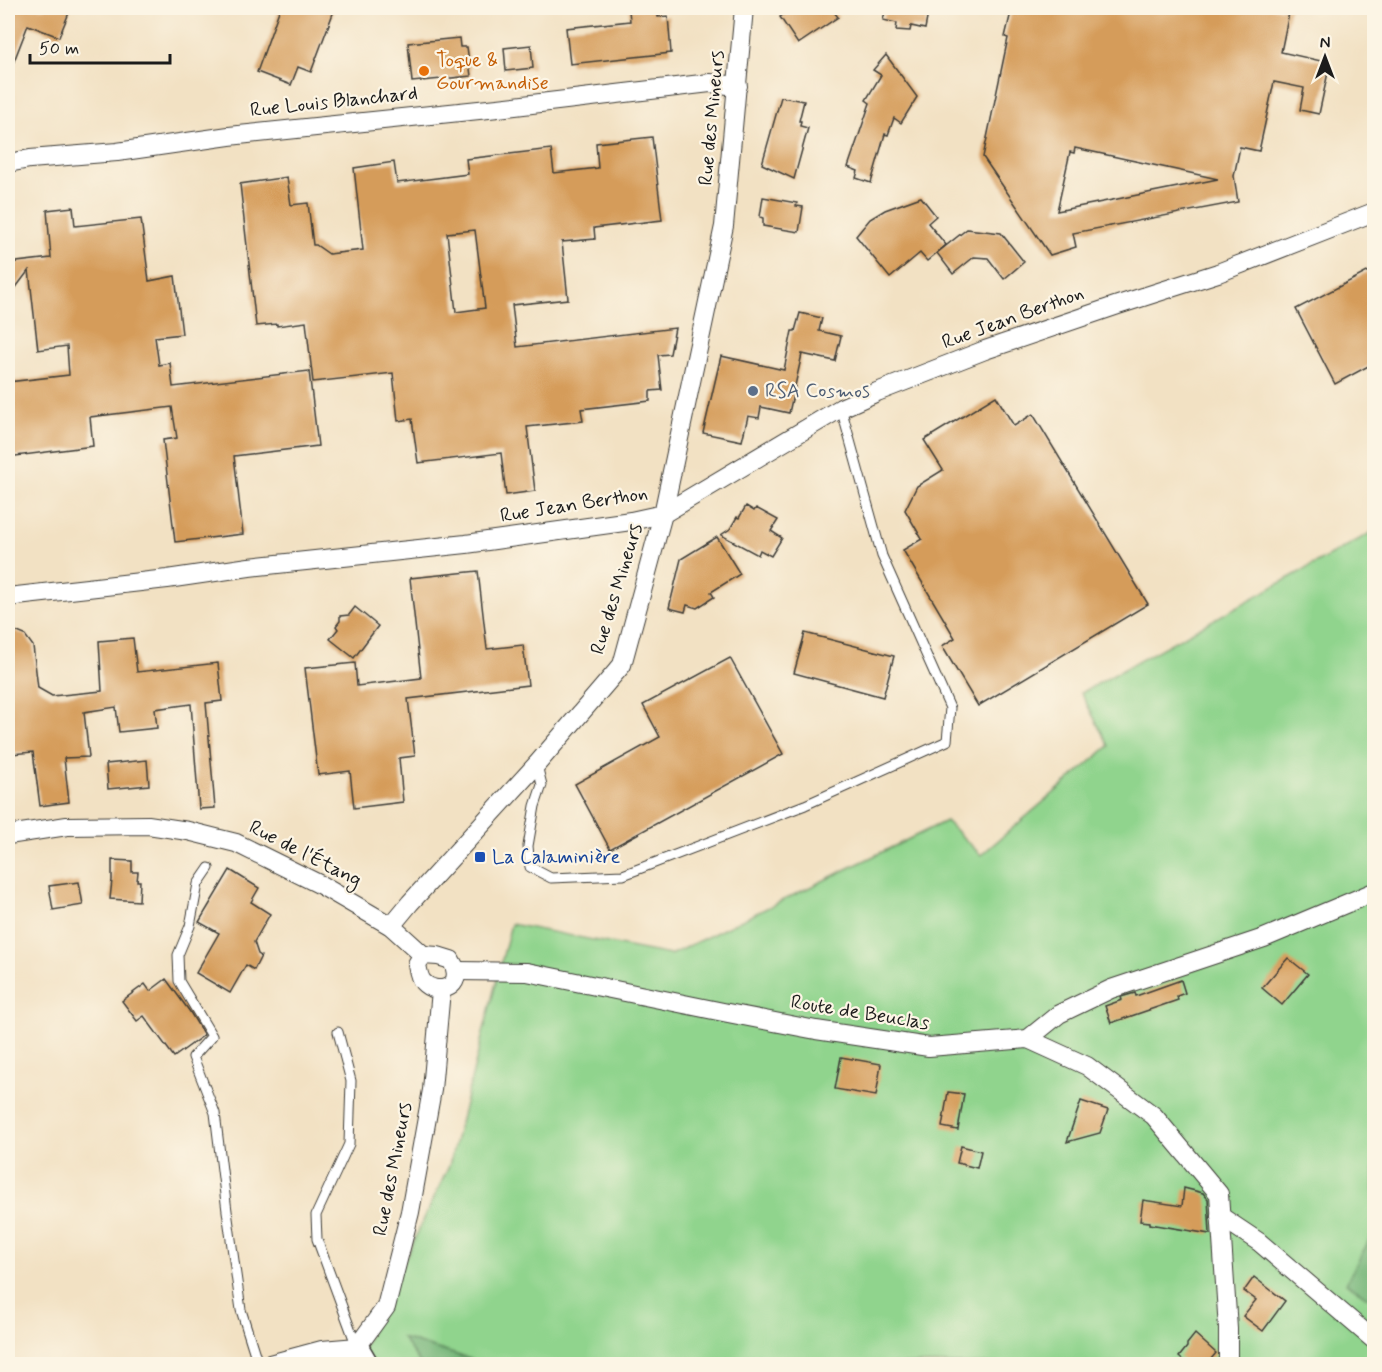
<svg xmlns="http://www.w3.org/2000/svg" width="1382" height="1372" font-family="Mynerve,sans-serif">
  <rect width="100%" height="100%" fill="#fcf5e5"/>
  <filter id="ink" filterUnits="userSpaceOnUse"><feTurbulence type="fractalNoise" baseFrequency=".0167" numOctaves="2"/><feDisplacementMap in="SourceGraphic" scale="12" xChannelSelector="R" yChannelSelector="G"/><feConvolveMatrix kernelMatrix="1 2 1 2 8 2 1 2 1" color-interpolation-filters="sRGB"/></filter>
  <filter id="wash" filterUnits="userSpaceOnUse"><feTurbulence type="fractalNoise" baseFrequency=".008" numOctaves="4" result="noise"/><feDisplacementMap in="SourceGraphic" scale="24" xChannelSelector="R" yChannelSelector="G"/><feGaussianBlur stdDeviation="1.35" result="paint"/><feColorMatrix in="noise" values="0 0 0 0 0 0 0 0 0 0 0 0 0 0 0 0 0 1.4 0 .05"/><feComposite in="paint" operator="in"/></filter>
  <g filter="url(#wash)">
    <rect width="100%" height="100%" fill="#f2e1c3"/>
    <polygon fill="#90d48d" stroke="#567854" stroke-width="1.5" points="1374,531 1374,1364 335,1364 360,1354 449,1166 511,924 670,955 946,821 981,855 1109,746 1081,693"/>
    <g fill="#74b678" stroke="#48694a" stroke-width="1.5">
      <polygon points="1374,1231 1374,1301 1346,1283"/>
      <polygon points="402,1338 486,1364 421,1364"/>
    </g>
    <g id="blocks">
      <g fill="#d59c5a" fill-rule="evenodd">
        <polygon points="8,8 71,8 59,37 28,25 9,74 8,74"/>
        <polygon points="280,8 335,8 311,72 298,67 291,85 257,72"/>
        <polygon points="648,8 657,8 658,17 668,16 671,53 570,64 566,28 630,21 629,10"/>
        <polygon points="793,8 831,8 838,17 798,44 780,17"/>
        <polygon points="886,8 929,8 925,29 911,26 910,31 896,30 897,23 883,20"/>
        <path d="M1012,8H1290L1281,52L1330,63L1319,114L1300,110L1304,88L1274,82L1259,151L1240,147L1234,176L1238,202L1073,233L1076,247L1050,255L983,157L1008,38L1005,37ZM1075,148L1218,179L1057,211L1070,152L1074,153Z"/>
        <polygon points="459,38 460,47 467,47 471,76 412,82 408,43"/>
        <polygon points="531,45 533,68 506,71 504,48"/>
        <polygon points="886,55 917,97 901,123 894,118 888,135 885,134 871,183 856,178 858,171 848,167 870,103 866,100 881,75 873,70"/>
        <polygon points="781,97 804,101 799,121 801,121 800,126 808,128 794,179 762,164"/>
        <path d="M652,137L662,220L594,228L595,239L562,242L568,299L512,305L517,347L675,328L670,354L658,355L662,390L650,391V401L581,409L583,421L527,427L535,491L506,495L501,453L418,463L412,419L398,421L393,373L313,382L306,322L277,326V324L256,326L240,184L287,177L291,205L308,203L313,245H316L329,254L363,250L354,168L394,162L397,183L468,174L466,159L551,149L554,173L598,168L596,143ZM475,230L485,308L456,312L447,233Z"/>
        <polygon points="763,197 797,203 796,206 803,207 799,232 763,226 763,218 760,217"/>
        <polygon points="921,197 936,216 928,223 946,245 927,261 920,253 890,278 856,236 870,219 885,210"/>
        <polygon points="73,207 75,226 141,219 149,281 175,276 182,334 155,337 159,365 170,363 173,387 309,371 318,446 234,456 243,534 175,542 163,440 177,438 172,407 90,417 93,446 8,457 8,382 69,375 67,346 38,350 29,270 8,298 8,263 51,258 47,210"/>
        <polygon points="967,229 1001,233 1024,262 1004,279 988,258 974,257 953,274 937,253"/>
        <polygon points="1369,271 1374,281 1374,363 1335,384 1296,309"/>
        <polygon points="800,313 822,318 819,331 841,336 835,361 802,354 789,413 761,407 759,418 748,416 742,441 703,433 721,356 784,370 792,331 795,331"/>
        <polygon points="996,396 1014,426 1033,414 1148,604 978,706 942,646 955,638 903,550 922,539 905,510 917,486 943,470 924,440"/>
        <polygon points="746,506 754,511 756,508 778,520 771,531 782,538 771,556 760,550 758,555 721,535 730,529 737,517 739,518"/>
        <polygon points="717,537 740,574 711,592 714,597 697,608 687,605 685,612 669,608 681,559"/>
        <polygon points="478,571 487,649 523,645 528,685 408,699 415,756 399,758 403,802 354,808 350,771 318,775 305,668 355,663 357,686 421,678 410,578"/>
        <polygon points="355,607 378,626 354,658 330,639 338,629 336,626 340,621 340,616 349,615"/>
        <polygon points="8,628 25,635 33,646 38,688 52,696 102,691 99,641 133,638 137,672 218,663 222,701 206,703 215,808 199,809 191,704 155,709 157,728 119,732 116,707 84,712 89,757 64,758 69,802 40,806 33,752 11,754 8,723"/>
        <polygon points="805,633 894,656 883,697 794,673"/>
        <polygon points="730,658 783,754 610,849 575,784 660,737 643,705"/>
        <polygon points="147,760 149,785 108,789 106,764"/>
        <polygon points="112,860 132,861 132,872 138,872 137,881 140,881 139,901 110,899 112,880"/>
        <polygon points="230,870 259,888 251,902 270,914 254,942 258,954 261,956 254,970 246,965 230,993 196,973 219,933 199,922"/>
        <polygon points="79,882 83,905 53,910 49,886"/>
        <polygon points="1288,958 1308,974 1282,1005 1262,988"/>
        <polygon points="166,979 190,1012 204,1035 174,1057 144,1016 137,1021 122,1001 145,984 150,991"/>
        <polygon points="1181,980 1185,993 1177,996 1178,1000 1111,1023 1105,1006 1122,1000 1121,997 1135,993 1136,996"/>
        <polygon points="841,1057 881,1064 876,1096 835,1089"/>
        <polygon points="948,1092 964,1094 958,1130 942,1127"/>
        <polygon points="1081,1101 1108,1110 1100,1133 1067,1142"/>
        <polygon points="961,1146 981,1151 977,1168 957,1163"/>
        <polygon points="1184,1188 1203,1193 1208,1199 1210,1234 1150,1224 1150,1222 1140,1221 1143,1200 1182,1206"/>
        <polygon points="1254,1277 1285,1301 1263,1331 1243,1316 1256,1300 1244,1291"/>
        <polygon points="1195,1334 1216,1353 1206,1365 1188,1365 1179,1357 1187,1347 1187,1344"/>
      </g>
    </g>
  </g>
  <g filter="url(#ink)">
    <use href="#blocks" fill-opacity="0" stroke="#3c3a35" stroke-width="1.5"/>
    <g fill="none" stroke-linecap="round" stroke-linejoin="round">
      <g stroke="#3c3a35" stroke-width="11">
        <g id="service">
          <polyline points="537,765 542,785 535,806 528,846 530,867 551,878 623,875 805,805 947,741 950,708 882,556 841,408"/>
          <polyline points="209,868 198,884 190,926 178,955 179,981 212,1036 193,1057 215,1113 227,1211 241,1310 258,1364"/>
          <polyline points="338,1032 351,1081 349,1144 316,1215 317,1239 357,1347"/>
        </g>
      </g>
      <g stroke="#3c3a35" stroke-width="20">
        <g id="minor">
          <polyline points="8,163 30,159 117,152 229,136 498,108 710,83 738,86"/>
          <polyline points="8,597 167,579 249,567 466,544 631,521 663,514 841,408 877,392 985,350 1118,305 1218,273 1374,212"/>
          <polyline points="8,835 67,826 148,825 188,831 236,843 319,884 391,926 423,955"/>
          <polyline points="391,926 410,903 537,764 622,665 663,514 724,226 744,8"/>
          <path d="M423,955L438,956L451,960C452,963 455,966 455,969C461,988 436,996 423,982C419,978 418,970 417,964Z"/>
          <polyline points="457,971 527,972 728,1013 816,1030 929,1047 1028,1039 1059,1014 1111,989 1264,938 1374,892"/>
          <polyline points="1028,1039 1087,1066 1154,1116 1219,1194 1228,1329 1228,1364"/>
          <polyline points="1220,1216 1259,1242 1374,1340"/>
          <polyline points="270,1364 322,1350 357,1347 386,1307 410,1212 432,1090 441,990"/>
        </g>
      </g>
      <g stroke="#3c3a35" stroke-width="25">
        <polyline id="tertiary" points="357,1347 367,1364"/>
      </g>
      <use href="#service" stroke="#fff" stroke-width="9"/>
      <use href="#minor" stroke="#fff" stroke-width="18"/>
      <use href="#tertiary" stroke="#fff" stroke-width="22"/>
    </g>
  </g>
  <circle fill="#e8710a" stroke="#fcf5e5" stroke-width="2" cx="424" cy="71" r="6"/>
  <circle fill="#5c6f8a" stroke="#fcf5e5" stroke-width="2" cx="753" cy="391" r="6"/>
  <rect fill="#1a4fb4" stroke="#fcf5e5" stroke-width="2" x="474" y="851" width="12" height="12" rx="3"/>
  <g text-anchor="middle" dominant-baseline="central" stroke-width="4.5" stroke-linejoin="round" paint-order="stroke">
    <g font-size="20" fill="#c56008" stroke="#fcf5e5" text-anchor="start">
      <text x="436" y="60">Toque &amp;<tspan x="436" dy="23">Gourmandise</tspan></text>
    </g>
    <g font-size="20" fill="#1c1c1c" stroke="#fcf5e5">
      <text transform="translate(334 102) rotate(-6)">Rue Louis Blanchard</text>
      <text transform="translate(712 118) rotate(-85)">Rue des Mineurs</text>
      <text transform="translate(1013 318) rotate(-20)">Rue Jean Berthon</text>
      <text transform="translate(574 505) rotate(-9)">Rue Jean Berthon</text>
      <text transform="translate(617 589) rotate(-73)">Rue des Mineurs</text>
      <text transform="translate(305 854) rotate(27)">Rue de l'Étang</text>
      <text transform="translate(860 1013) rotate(9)">Route de Beuclas</text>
      <text transform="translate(393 1169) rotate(-79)">Rue des Mineurs</text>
    </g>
    <g font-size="20" fill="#4e5e75" stroke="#fcf5e5" text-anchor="start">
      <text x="765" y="391">RSA Cosmos</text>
    </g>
    <g font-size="20" fill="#164399" stroke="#fcf5e5" text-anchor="start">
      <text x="492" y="857">La Calaminière</text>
    </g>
  </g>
  <rect width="1382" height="1372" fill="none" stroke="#fcf5e5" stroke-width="30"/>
  <g transform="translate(1325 57)" stroke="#fcf5e5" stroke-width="4.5" paint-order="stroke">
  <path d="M0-4.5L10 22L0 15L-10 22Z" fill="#1c1c1c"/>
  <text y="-9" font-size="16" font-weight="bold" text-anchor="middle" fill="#1c1c1c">N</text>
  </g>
  <path d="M30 54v9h140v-9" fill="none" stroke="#1c1c1c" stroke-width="3"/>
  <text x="39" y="54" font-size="18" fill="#1c1c1c" stroke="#fcf5e5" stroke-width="4.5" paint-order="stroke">50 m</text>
</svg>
